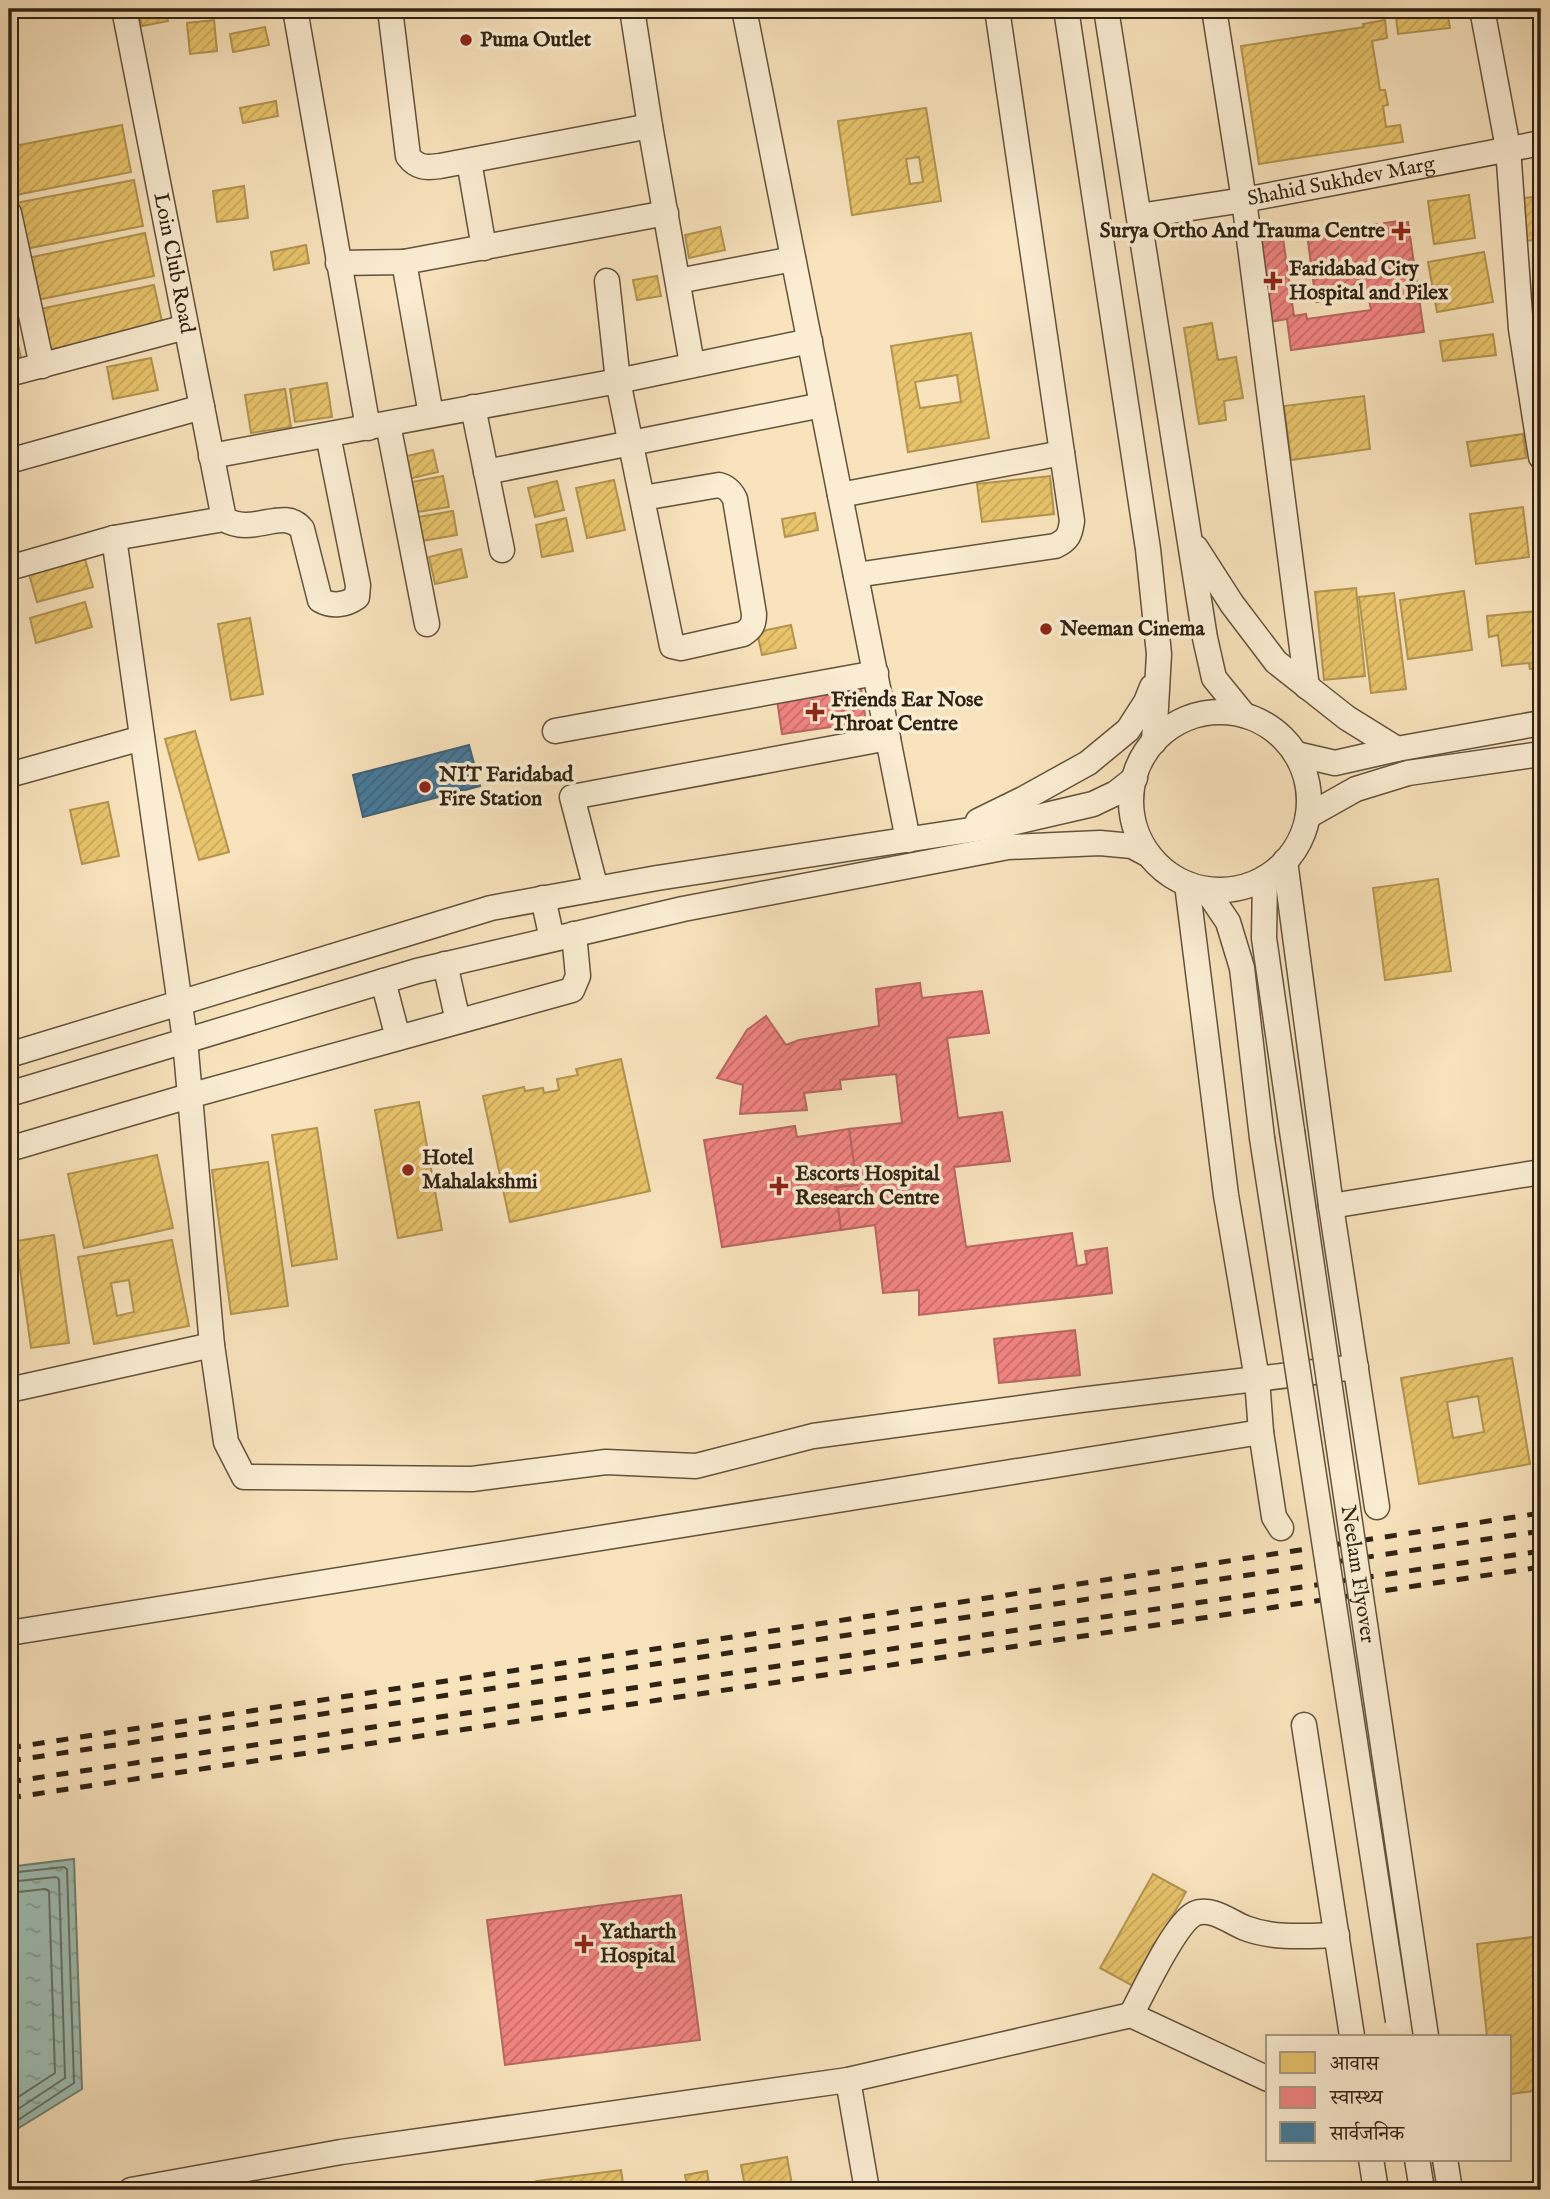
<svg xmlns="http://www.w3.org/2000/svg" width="1550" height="2199" font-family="'IM FELL English','Noto Serif Devanagari',serif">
  <defs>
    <pattern id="water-ripples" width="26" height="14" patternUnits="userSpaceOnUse" patternTransform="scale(1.75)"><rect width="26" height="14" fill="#9dbeb4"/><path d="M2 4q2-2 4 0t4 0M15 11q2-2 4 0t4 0" fill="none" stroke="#819a91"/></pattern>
    <pattern id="homes-hatch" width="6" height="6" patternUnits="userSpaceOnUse" patternTransform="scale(1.75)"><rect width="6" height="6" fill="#e9c46a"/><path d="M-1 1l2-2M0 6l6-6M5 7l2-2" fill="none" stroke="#c8a85b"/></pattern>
    <pattern id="health-hatch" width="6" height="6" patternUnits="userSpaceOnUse" patternTransform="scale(1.75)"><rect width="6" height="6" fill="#f28482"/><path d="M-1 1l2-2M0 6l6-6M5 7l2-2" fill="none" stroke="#c56c69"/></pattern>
    <pattern id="public-hatch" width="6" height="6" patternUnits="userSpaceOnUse" patternTransform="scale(1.75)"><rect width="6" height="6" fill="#457b9d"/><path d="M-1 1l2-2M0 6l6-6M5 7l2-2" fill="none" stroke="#3a647f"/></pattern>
  </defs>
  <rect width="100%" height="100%" fill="#f8e3bc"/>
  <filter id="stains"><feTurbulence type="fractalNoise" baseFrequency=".00286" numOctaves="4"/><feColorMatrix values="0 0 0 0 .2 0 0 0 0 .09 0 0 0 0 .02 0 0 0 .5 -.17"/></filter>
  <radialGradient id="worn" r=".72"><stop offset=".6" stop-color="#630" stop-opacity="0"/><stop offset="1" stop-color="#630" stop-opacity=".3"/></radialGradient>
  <polygon fill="url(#water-ripples)" stroke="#728074" stroke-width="2" points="74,1859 82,2089 9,2134 9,1867"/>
  <g fill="url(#homes-hatch)" stroke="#b29450" stroke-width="2" fill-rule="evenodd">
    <polygon points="138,9 165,9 168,21 142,26"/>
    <polygon points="633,9 669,9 670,12 634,18"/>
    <polygon points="1395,9 1447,9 1450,28 1398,34"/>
    <polygon points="214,20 217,51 190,54 187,23"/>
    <polygon points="1385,20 1387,38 1372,41 1380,90 1385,90 1388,105 1383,106 1386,127 1400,125 1403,142 1259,164 1241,46 1364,27 1363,24"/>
    <polygon points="265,27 269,45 233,52 230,34"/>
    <polygon points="276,101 278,116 243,123 240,108"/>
    <path d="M926,108L941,201L852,215L838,121ZM919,157L923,182L910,184L906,159Z"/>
    <polygon points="122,125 131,172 16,195 9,147"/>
    <polygon points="134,180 143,226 25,249 16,203"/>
    <polygon points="244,186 248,218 217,222 213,191"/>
    <polygon points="1469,195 1475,238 1434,244 1428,201"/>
    <polygon points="1541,196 1541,239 1519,242 1514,199"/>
    <polygon points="720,227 725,250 689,258 685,235"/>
    <polygon points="145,233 154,276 37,300 28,258"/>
    <polygon points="306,245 309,263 274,270 271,252"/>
    <polygon points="1484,252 1493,302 1437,312 1428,262"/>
    <polygon points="657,276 661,296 637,300 633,280"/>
    <polygon points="154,285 163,326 48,350 40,309"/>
    <polygon points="13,322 23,367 9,370 9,323"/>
    <polygon points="1212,323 1218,360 1236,357 1243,398 1224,401 1226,420 1199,424 1184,328"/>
    <path d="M971,333L989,438L908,452L891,346ZM957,375L961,402L920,408L915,382Z"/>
    <polygon points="1493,334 1496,355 1443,361 1440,341"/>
    <polygon points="151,358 158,390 113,399 107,367"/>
    <polygon points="327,383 332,417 295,422 290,389"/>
    <polygon points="285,389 291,427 251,433 245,395"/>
    <polygon points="1364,396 1370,449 1291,460 1284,406"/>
    <polygon points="1523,434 1526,458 1471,466 1467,442"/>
    <polygon points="433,450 438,472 408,479 403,457"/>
    <polygon points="443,476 449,507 417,512 412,482"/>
    <polygon points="1050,476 1054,514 982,522 977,484"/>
    <polygon points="614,480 625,530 587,538 576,488"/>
    <polygon points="557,481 564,510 535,517 528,488"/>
    <polygon points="1523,507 1529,557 1476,564 1470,514"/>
    <polygon points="453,511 457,535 422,541 418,517"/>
    <polygon points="815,513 818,530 785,537 782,519"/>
    <polygon points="566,518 573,551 542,557 536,525"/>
    <polygon points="461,549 467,577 435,584 429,557"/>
    <polygon points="85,559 93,587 37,602 29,574"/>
    <polygon points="1356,588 1365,676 1324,680 1315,592"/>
    <polygon points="1464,591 1472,650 1408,659 1400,600"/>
    <polygon points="1394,593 1406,689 1371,693 1359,597"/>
    <polygon points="85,602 92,627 36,643 30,618"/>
    <polygon points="1537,611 1541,668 1530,669 1529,663 1502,666 1498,635 1489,637 1487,616"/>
    <polygon points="250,618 263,694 231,700 218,624"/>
    <polygon points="791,625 796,648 762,655 757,632"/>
    <polygon points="195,731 229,852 199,860 165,739"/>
    <polygon points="108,802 119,856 82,864 70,810"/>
    <polygon points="1438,879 1451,971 1385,980 1373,888"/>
    <polygon points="621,1059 650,1191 510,1222 483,1096 524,1087 525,1091 543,1088 544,1093 559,1090 557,1079 578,1075 576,1069"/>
    <polygon points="419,1102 442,1230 398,1238 375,1110"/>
    <polygon points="317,1128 337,1259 292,1266 272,1135"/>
    <polygon points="157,1155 173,1228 84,1248 68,1174"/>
    <polygon points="268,1162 288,1306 231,1314 212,1170"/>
    <polygon points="54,1235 69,1343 31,1348 16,1241"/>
    <path d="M172,1240L189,1326L94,1344L78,1257ZM129,1280L134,1312L117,1316L111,1283Z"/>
    <path d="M1512,1358L1530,1464L1419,1484L1401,1378ZM1478,1396L1484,1432L1453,1438L1447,1402Z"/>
    <polygon points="1153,1874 1186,1892 1133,1986 1100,1968"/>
    <polygon points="1541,1936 1541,2090 1510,2094 1510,2036 1487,2036 1477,1944"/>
    <polygon points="787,2157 793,2190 717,2190 745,2186 741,2165"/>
    <polygon points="621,2170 624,2190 537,2190 536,2181"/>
    <polygon points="707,2171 710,2190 688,2190 685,2175"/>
  </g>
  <g fill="url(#health-hatch)" stroke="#b86761" stroke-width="2">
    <polygon points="1398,221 1399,224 1408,222 1424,332 1291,350 1287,319 1270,322 1258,241 1283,238 1294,316 1306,314 1307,319 1371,310 1368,294 1316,302 1307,234 1329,231 1329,236 1358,232 1357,227 1377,224 1379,238 1386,237 1384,223"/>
    <polygon points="861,688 866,722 782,734 777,700"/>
    <polygon points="920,983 922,998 982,991 989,1033 947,1038 958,1118 1002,1112 1010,1161 954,1167 966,1247 1072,1233 1077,1266 1087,1264 1085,1251 1107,1248 1112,1293 919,1315 919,1290 883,1293 875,1225 841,1230 835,1187 857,1185 849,1129 902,1123 896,1074 840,1080 841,1089 804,1093 807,1110 740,1114 743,1085 717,1078 747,1030 766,1016 786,1045 799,1040 879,1026 876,989"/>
    <polygon points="795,1126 797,1137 849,1129 857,1185 835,1187 841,1230 722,1247 704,1140"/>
    <polygon points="1075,1330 1080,1375 999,1383 994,1339"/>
    <polygon points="681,1895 700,2040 505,2065 487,1920"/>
  </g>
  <polygon fill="url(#public-hatch)" stroke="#3f6174" stroke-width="2" points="469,745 480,786 363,817 353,775"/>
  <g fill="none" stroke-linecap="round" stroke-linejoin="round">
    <g stroke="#677064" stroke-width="2">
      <polyline points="9,1873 64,1867 67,1869 74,2083 9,2126"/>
      <polyline points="9,1882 56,1877 59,1879 65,2078 9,2115"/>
      <polyline points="9,1893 45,1889 49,1891 55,2073 9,2103"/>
    </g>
    <g stroke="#63533d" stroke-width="27">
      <g id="minor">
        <path id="s1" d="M124,9L224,519"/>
        <polyline points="295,9 368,428"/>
        <path d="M390,9L408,156C417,168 426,168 440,166L650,126"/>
        <polyline points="632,9 650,126 692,364"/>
        <polyline points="744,9 908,840"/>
        <polyline points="1066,9 1148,549 1159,654 1154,742"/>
        <polyline points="1106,9 1205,638 1214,678 1244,715"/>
        <polyline points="1214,9 1244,200 1307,687"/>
        <polyline points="1482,9 1508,148 1521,329 1541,457"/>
        <polyline points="469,161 484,248"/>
        <polyline points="9,213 42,366"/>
        <path id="s2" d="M1139,216L1244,200L1541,143"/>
        <polyline points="338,263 404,262"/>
        <path d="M607,281L618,381L672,646L681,648L743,634C752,628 754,624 754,614L735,499C731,491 727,487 719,485L643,498"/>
        <polyline points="678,281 793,259"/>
        <polyline points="9,374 186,327"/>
        <polyline points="473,407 502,550"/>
        <polyline points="431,415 404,262 666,213"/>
        <polyline points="388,424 427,624"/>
        <polyline points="211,456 618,381 810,341"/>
        <polyline points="9,461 202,407"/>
        <polyline points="486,472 822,405"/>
        <polyline points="840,495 1062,453"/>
        <polyline points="114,538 185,1040 212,1345 226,1442 244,1477 472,1479 606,1462 696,1466 813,1436 1080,1400 1356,1367"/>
        <polyline points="1196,548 1232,604 1276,662 1347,718 1397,749"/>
        <path d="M9,568L114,538L224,519C253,537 284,506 302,529L320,600C332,607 346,605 357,597L358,585L328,435"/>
        <path d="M856,575L1055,546C1068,540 1070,535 1072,521L997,9"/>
        <circle cx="1220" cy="801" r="89"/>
        <polyline points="555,731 876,673"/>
        <polyline points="1296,754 1335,763 1397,749 1541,723"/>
        <polyline points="9,775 142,738"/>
        <polyline points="1308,816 1356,789 1408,773 1541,754"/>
        <polyline points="978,821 1023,799 1088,763 1128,730 1146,702 1152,687"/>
        <polyline points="1285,861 1331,1206 1377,1507"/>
        <polyline points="1265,878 1264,938 1292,1131"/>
        <polyline points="1187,884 1226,1195 1257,1379 1261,1432 1274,1517 1281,1528"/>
        <polyline points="596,889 572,797 888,738"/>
        <polyline points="1207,891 1228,922 1242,968 1262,1138"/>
        <polyline points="543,898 552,939"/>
        <polyline points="445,964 458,1021"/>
        <polyline points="383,981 398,1038"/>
        <polyline points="9,1055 491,908 657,878 1003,825 1093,804 1116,793 1135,778"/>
        <polyline points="9,1094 417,971 683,909 1008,847 1100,843 1132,846 1147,854"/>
        <polyline points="9,1149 189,1096 572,990 578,976 574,934"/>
        <polyline points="1331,1206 1541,1172"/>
        <polyline points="9,1390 212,1345"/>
        <polyline points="9,1633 1261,1432"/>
        <polyline points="1304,1725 1352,2036"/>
        <path d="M1131,2015C1143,1993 1174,1925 1194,1914C1211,1906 1230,1922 1245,1928C1274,1939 1306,1936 1337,1935"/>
        <polyline points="1423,2016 1426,2036"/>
        <polyline points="848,2080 867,2190"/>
        <polyline points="1371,2159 1376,2190"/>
        <polyline points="1417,2159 1422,2190"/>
        <polyline points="1445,2159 1450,2190"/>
        <polyline points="131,2190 341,2152 848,2080 1131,2015 1268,2079"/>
      </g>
    </g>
    <use href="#minor" stroke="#faedd3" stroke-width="24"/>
    <g stroke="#312313" stroke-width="5" stroke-dasharray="12 12" stroke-linecap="butt">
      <polyline points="9,1748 1541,1513"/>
      <polyline points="9,1761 1541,1531"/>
      <polyline points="9,1782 1541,1551"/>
      <polyline points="9,1798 1541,1567"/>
    </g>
    <g stroke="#63533d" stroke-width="27" stroke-linecap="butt">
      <g id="minor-bridge">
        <path id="s3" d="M1292,1131L1423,2016"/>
        <polyline points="1262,1138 1398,2021"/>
      </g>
    </g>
    <use href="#minor-bridge" stroke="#faedd3" stroke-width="24"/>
  </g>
  <g fill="#8f2418" stroke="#faedd3" stroke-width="2.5">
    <circle cx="466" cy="40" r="7"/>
    <path d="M1397.5 220.5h7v7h7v7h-7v7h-7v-7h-7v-7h7z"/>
    <path d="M1269.5 270.5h7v7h7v7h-7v7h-7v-7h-7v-7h7z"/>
    <circle cx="1046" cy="629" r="7"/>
    <path d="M811.5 701.5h7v7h7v7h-7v7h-7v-7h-7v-7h7z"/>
    <circle cx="425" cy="787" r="7"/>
    <circle cx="408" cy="1170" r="7"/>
    <path d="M775.5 1175.5h7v7h7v7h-7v7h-7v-7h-7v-7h7z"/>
    <path d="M580.5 1933.5h7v7h7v7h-7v7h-7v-7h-7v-7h7z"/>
  </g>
  <g text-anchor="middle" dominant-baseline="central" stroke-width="7" stroke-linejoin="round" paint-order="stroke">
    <g font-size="21" font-weight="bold" fill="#312313" stroke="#faedd3" text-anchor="start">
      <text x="480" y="40">Puma Outlet</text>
      <text x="1385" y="231" text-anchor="end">Surya Ortho And Trauma Centre</text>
      <text x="1289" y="269">Faridabad City<tspan x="1289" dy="24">Hospital and Pilex</tspan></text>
      <text x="1060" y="629">Neeman Cinema</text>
      <text x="831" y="700">Friends Ear Nose<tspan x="831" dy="24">Throat Centre</tspan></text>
      <text x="439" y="775">NIT Faridabad<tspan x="439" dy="24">Fire Station</tspan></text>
      <text x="422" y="1158">Hotel<tspan x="422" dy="24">Mahalakshmi</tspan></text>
      <text x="795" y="1174">Escorts Hospital<tspan x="795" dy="24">Research Centre</tspan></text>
      <text x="600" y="1932">Yatharth<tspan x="600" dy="24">Hospital</tspan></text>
    </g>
    <g font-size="21" fill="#312313" stroke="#faedd3">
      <text stroke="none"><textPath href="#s2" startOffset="205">Shahid Sukhdev Marg</textPath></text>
      <text stroke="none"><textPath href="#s1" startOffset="259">Loin Club Road</textPath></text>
      <text stroke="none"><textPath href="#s3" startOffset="448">Neelam Flyover</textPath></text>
    </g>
  </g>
  <rect width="1550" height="2199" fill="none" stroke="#f8e3bc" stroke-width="35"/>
  <rect x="10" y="10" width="1529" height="2178" fill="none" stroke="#312313" stroke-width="3.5"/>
  <rect x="18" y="18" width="1515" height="2164" fill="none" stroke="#312313" stroke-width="2"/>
  <rect x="1266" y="2035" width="245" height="126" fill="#faedd3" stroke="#aa9c86" stroke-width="2"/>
  <rect x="1280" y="2052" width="35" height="21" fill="#e9c46a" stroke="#aa9c86" stroke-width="2"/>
  <text x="1330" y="2070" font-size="21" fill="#312313">आवास</text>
  <rect x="1280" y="2087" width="35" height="21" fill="#f28482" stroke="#aa9c86" stroke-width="2"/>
  <text x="1330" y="2104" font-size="21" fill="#312313">स्वास्थ्य</text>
  <rect x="1280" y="2122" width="35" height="21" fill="#457b9d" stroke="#aa9c86" stroke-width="2"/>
  <text x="1330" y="2140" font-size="21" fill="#312313">सार्वजनिक</text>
  <rect width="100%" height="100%" filter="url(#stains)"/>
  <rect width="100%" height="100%" fill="url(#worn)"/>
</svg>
